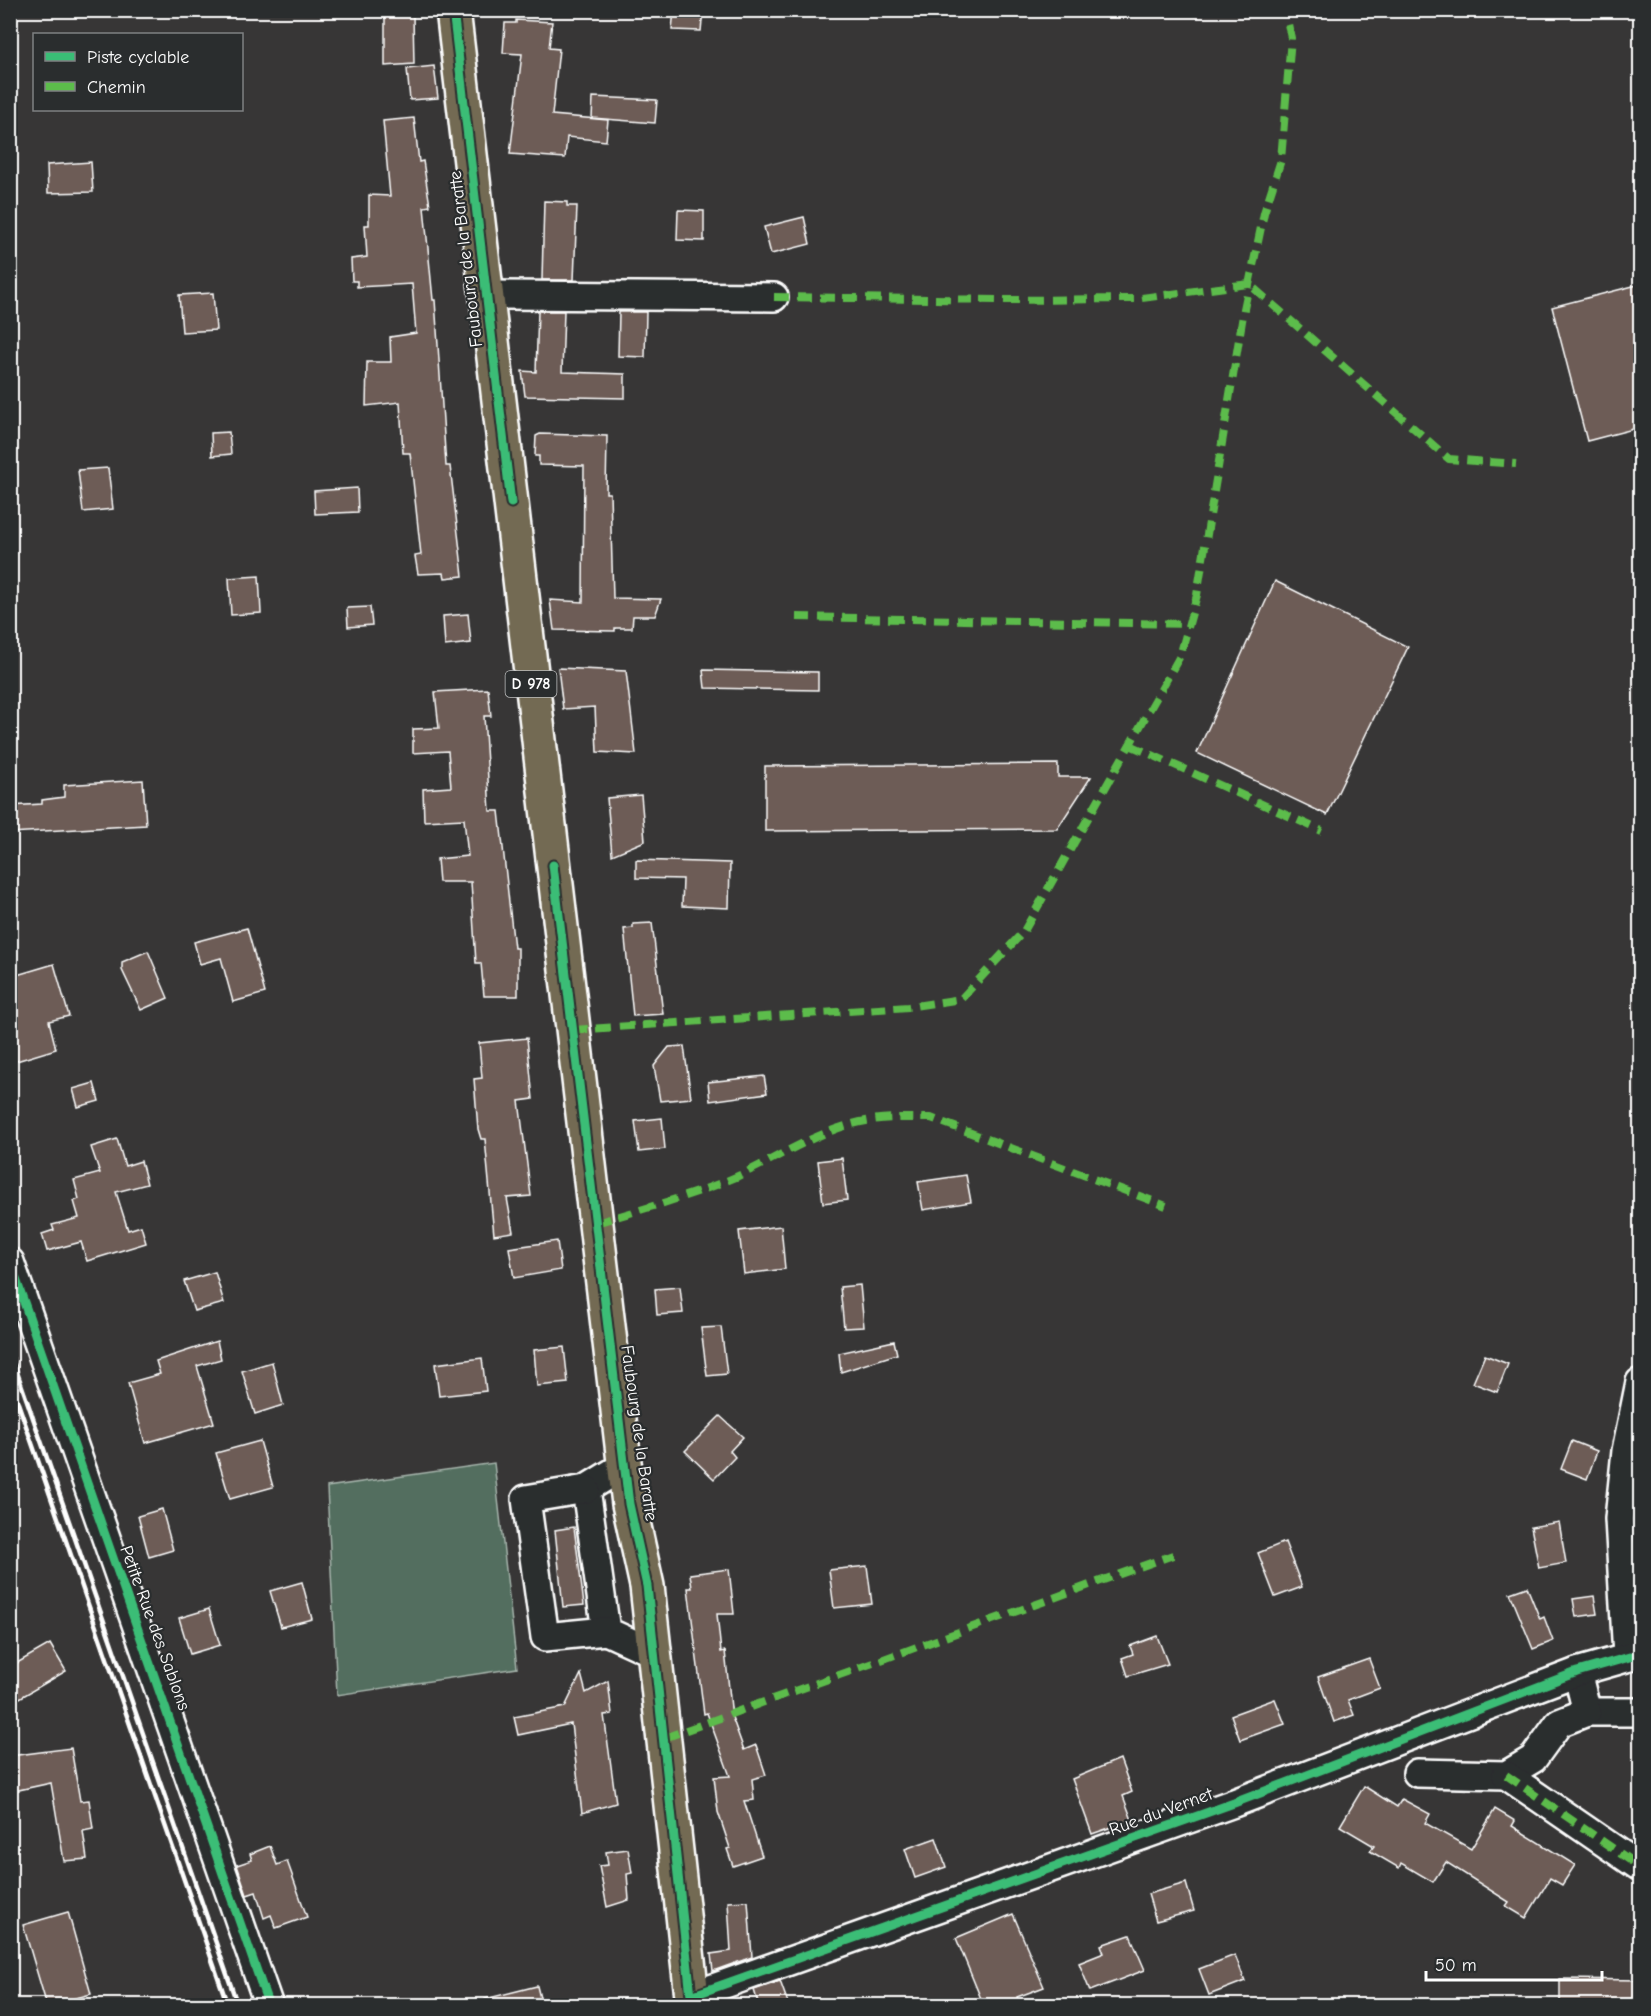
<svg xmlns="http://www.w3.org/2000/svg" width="1651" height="2016" font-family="'Comic Neue',sans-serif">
  <rect width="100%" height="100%" fill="#373636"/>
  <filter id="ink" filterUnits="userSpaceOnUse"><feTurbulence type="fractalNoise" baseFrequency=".0167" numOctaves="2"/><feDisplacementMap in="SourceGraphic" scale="12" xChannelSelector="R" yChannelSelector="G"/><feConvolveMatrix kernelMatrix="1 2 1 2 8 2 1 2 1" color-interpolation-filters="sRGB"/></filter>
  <g filter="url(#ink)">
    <polygon fill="#526e5e" stroke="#a8b6ae" stroke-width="1.5" points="494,1463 517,1668 337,1695 327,1487"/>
    <g fill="#6d5c56" stroke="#fff" stroke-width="1.5">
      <polygon points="674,10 703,10 701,31 672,30"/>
      <polygon points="385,15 413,15 414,64 385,66"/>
      <polygon points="516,20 552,22 549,48 559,49 552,115 608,120 606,141 567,137 565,158 510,154 522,54 503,53 505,23 516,23"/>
      <polygon points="434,66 438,98 410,100 407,69"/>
      <polygon points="593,97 657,100 655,123 592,118"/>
      <polygon points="414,118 419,162 423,161 430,206 424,207 433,300 435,300 446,466 450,466 463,576 445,578 444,573 418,574 415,556 421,555 410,453 403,453 400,402 366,406 367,362 391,362 390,337 416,333 412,284 357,287 357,281 352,281 351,259 367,257 365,225 369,225 369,195 390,196 383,121"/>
      <polygon points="91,162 93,192 48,193 47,165"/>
      <polygon points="544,201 567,202 567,206 577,206 574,280 542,280"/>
      <polygon points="678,210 704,211 704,241 677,240"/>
      <polygon points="804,217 810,244 771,254 764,227"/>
      <polygon points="1641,284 1641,427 1587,441 1552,307"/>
      <polygon points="213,293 216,330 182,332 179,295"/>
      <polygon points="538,311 564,311 562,372 625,374 625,398 525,396 522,371 536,372"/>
      <polygon points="619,312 646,312 645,357 618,356"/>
      <polygon points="229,432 231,454 212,456 211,433"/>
      <polygon points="540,434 607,436 606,493 610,493 613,598 661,599 655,616 633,616 632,628 615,628 615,631 554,630 550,600 583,602 584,466 539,465 539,456 535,456 536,436"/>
      <polygon points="108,468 113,509 83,512 78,470"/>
      <polygon points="357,488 358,512 315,514 314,491"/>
      <polygon points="259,576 261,613 231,615 229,578"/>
      <polygon points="1275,581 1408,647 1327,815 1197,753"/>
      <polygon points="370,607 372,625 348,627 347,608"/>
      <polygon points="468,614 471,643 445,646 443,616"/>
      <polygon points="558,668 626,671 636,754 597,752 595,707 563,709"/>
      <polygon points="703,670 818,672 818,690 705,688"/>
      <polygon points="488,689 491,716 484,716 490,811 499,811 514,948 518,948 518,996 484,996 481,963 476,963 471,882 439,882 437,859 468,856 464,819 424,821 423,789 451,787 448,751 413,753 413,729 439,728 435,692"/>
      <polygon points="1058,764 1058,777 1091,777 1057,829 765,831 765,766"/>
      <polygon points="143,780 146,825 10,833 10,806 42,804 42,800 64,797 64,785"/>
      <polygon points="641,795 645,841 612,855 607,798"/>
      <polygon points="636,860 730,863 729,908 682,906 683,879 636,878"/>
      <polygon points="652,923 663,1014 633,1016 624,929 633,928 633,924"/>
      <polygon points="247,928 265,993 233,1002 221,958 200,964 194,942"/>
      <polygon points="148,951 168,998 141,1010 122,970 122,962"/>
      <polygon points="54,964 69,1016 49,1021 56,1049 10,1063 10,977"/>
      <polygon points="527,1038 533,1099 519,1101 531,1196 507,1198 513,1232 494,1235 485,1139 481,1139 478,1129 474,1079 482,1078 479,1043"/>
      <polygon points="684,1046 691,1098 660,1101 654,1066 669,1047"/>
      <polygon points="764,1076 767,1093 710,1101 708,1082"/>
      <polygon points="94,1083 99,1101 78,1107 73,1089"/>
      <polygon points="662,1118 665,1149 639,1152 635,1121"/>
      <polygon points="117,1139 125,1166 141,1161 147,1184 116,1192 128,1230 141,1226 146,1243 87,1261 81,1242 47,1251 42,1234 54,1230 52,1225 79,1218 74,1201 79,1199 74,1180 100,1173 91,1147"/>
      <polygon points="842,1158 847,1200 823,1203 818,1161"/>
      <polygon points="966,1175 971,1202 923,1210 918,1182"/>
      <polygon points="781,1226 785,1269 744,1274 739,1231"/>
      <polygon points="557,1241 561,1270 514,1278 509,1248"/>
      <polygon points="215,1272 224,1303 194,1311 184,1281"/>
      <polygon points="860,1285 864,1327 844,1328 840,1287"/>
      <polygon points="680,1287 683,1313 657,1315 655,1289"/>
      <polygon points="721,1327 727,1374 707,1376 701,1328"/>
      <polygon points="217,1341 221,1359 197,1366 214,1423 145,1443 128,1383 160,1374 156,1361"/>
      <polygon points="894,1341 897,1354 841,1372 839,1353"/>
      <polygon points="564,1347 568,1383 537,1386 534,1350"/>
      <polygon points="1485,1355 1508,1364 1497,1392 1473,1383"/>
      <polygon points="482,1358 486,1391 439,1396 435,1364"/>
      <polygon points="272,1362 283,1405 255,1414 242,1371"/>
      <polygon points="720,1416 743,1437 730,1451 735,1457 714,1479 685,1451"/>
      <polygon points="260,1441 273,1487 230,1499 216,1453"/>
      <polygon points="1572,1441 1597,1451 1587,1479 1561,1469"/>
      <polygon points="162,1509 173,1550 149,1557 138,1516"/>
      <polygon points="1559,1522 1566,1563 1539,1568 1531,1527"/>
      <polygon points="574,1527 584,1605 563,1607 555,1530"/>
      <polygon points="1285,1542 1302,1587 1275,1597 1258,1553"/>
      <polygon points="867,1566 872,1604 834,1608 829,1570"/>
      <polygon points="729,1569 734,1614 717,1614 721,1652 725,1651 732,1717 744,1750 756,1745 766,1775 752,1779 754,1800 744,1801 762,1856 733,1866 727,1849 730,1848 718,1812 714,1777 730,1776 707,1713 704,1714 688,1588 692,1588 690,1574"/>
      <polygon points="302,1582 312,1619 281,1627 270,1591"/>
      <polygon points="1527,1587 1540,1619 1544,1617 1553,1641 1533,1649 1510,1593"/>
      <polygon points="1594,1596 1597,1614 1576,1617 1573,1599"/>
      <polygon points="209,1609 220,1645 190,1654 179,1618"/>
      <polygon points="1157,1636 1168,1664 1128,1676 1122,1658 1133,1654 1130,1646"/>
      <polygon points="50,1644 66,1671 18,1699 10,1687 10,1667"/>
      <polygon points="1369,1659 1380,1688 1348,1700 1354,1715 1334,1722 1318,1677"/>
      <polygon points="581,1674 586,1693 608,1681 612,1714 604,1715 616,1803 582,1813 571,1724 518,1735 514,1717 565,1707"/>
      <polygon points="1275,1699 1285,1724 1240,1740 1231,1715"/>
      <polygon points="71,1748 80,1801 89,1800 93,1829 83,1831 87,1859 64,1861 51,1783 14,1791 10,1756"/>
      <polygon points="1120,1759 1132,1792 1123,1796 1132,1820 1092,1834 1072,1779"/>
      <polygon points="1364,1786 1397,1807 1402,1799 1430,1814 1425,1823 1471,1849 1495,1809 1515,1821 1512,1826 1575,1865 1562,1885 1550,1878 1526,1918 1506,1906 1509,1902 1446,1862 1433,1882 1401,1863 1399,1868 1370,1851 1374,1846 1340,1826"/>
      <polygon points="936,1838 946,1867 915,1878 905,1849"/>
      <polygon points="270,1846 277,1865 287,1861 307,1917 276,1928 271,1915 264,1918 256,1892 247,1895 237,1865 252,1860 250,1854"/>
      <polygon points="628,1849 632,1873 627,1874 629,1900 607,1907 599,1866 608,1865 606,1852"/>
      <polygon points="1186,1883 1194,1911 1156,1921 1148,1894"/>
      <polygon points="748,1901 752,1957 713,1971 711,1954 731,1951 728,1902"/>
      <polygon points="68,1912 91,1994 47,2006 23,1925"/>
      <polygon points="1013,1914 1044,1987 1017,1997 1020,2006 984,2006 956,1938"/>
      <polygon points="1130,1935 1145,1970 1090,1991 1079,1963 1104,1953 1101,1945"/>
      <polygon points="1235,1955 1245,1981 1209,1995 1199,1969"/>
      <polygon points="1560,1979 1641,1980 1641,2006 1576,2006 1576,2002 1560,2002"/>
      <polygon points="780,1981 789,2006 759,2006 754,1990"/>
      <polygon points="537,1986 542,2006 486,2006 485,1999"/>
    </g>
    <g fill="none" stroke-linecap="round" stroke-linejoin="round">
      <g stroke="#fff" stroke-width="32">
        <g id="minor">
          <polyline points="487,295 774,297"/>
          <polyline points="10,1262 269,2006"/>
          <polyline points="625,1465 586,1489 606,1631 654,1653"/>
          <polyline points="586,1489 526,1499 545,1637 606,1631"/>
          <polyline points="1627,1656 1619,1519 1626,1451 1640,1382"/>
          <polyline points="1587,1712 1640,1712"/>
          <polyline points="1417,1773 1506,1775 1533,1759 1559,1723 1587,1712 1577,1672"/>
          <polyline points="1506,1775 1640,1867"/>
          <polyline points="691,1996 1234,1803 1577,1672 1640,1654"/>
        </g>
      </g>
      <g stroke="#fff" stroke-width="38">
        <polyline id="major" points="453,10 629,1504 647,1586 693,2006"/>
      </g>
      <use href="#minor" stroke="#2a2d2e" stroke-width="27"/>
      <use href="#major" stroke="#736b52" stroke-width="33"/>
      <g stroke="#fff" stroke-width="4.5">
        <polyline points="10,1352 238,2006"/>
        <polyline points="10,1380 228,2006"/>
      </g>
      <g stroke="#5cbc4b" stroke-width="8" stroke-dasharray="15 8" stroke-linecap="butt">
        <polyline points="774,297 1005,300 1134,299 1249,284 1449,459 1516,464"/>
        <polyline points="796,617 1189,624"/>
        <polyline points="1130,745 1322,831"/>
        <polyline points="573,1030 908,1007 961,999 1024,931 1180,656 1197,595 1244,309 1264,213 1281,160 1291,38 1285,10"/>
        <path d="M596,1223C643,1209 691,1196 736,1177C778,1158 820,1129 866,1121C887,1117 909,1118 931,1118L1166,1206"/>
        <polyline points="664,1738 1173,1555"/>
        <polyline points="1506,1775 1640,1867"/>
      </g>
      <g stroke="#2a2d2e" stroke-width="13">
        <g id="cycleway">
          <polyline points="453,10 511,503"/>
          <polyline points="553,865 629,1504 647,1586 691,1996 1234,1803 1577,1672 1640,1654"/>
          <polyline points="10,1262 269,2006"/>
        </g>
      </g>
      <use href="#cycleway" stroke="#3abd76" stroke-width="9"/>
    </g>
  </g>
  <g text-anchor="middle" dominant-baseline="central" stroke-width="4.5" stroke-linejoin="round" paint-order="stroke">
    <rect fill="#2a2d2e" stroke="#bfc0c0" stroke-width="1.5" x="505.5" y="671" width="51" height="26" rx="4.5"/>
    <g font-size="16" font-weight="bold" fill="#fff">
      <text x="531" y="684">D 978</text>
    </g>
    <g font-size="18" fill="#fff" stroke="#2a2d2e">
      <text transform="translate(466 259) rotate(-97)">Faubourg de la Baratte</text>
      <text transform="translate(639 1433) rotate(82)">Faubourg de la Baratte</text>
      <text transform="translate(155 1628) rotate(70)">Petite Rue des Sablons</text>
      <text transform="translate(1161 1812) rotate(-20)">Rue du Vernet</text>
    </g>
  </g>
  <rect width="1651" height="2016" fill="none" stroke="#2a2d2e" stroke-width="36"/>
  <rect x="18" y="18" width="1615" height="1980" fill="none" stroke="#fff" stroke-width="2" filter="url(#ink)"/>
  <rect x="33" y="33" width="210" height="78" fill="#2a2d2e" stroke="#7f8182" stroke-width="1.5"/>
  <rect x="45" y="52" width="30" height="9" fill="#3abd76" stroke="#7f8182" stroke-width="1.5"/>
  <text x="87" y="63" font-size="18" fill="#ffffff">Piste cyclable</text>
  <rect x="45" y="82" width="30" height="9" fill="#5cbc4b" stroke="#7f8182" stroke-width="1.5"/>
  <text x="87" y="93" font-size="18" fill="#ffffff">Chemin</text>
  <path d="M1426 1971v9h176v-9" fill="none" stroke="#ffffff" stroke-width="3"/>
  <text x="1435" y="1971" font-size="18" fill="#ffffff" stroke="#2a2d2e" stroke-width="4.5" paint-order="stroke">50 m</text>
</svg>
